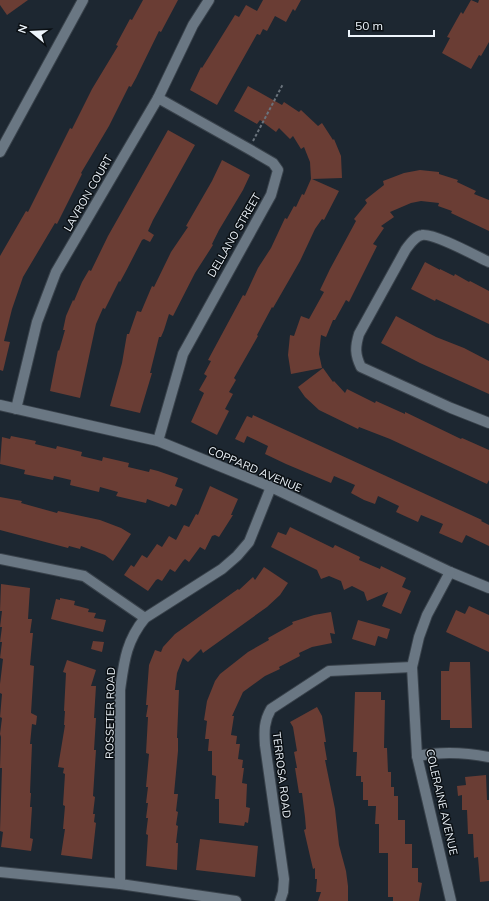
<svg xmlns="http://www.w3.org/2000/svg" width="489" height="901" font-family="Mulish,sans-serif">
  <rect width="100%" height="100%" fill="#1d2731"/>
  <g fill="#6a3d34">
    <polygon points="0,0 28,0 7,15 0,5"/>
    <polygon points="143,0 178,0 161,32 159,31 136,78 131,87 129,86 109,126 81,173 82,174 57,224 55,223 23,277 12,309 4,341 10,342 3,371 0,370 0,256 26,211 28,212 70,128 72,129 92,89 118,46 116,45 130,19 132,20"/>
    <polygon points="263,0 301,0 295,11 293,9 286,22 275,16 267,31 263,29 260,35 257,34 217,105 190,90 201,67 202,68 235,15 239,17 246,5 257,11"/>
    <polygon points="471,0 478,3 479,0 489,0 489,42 481,56 479,55 471,69 442,53 450,38 447,37 461,12 463,14"/>
    <polygon points="248,86 282,105 284,102 299,112 301,110 318,126 322,123 333,140 334,139 341,156 342,178 312,179 339,191 324,220 322,219 315,229 300,261 273,308 272,307 257,335 258,336 234,378 236,380 229,392 233,394 225,409 229,411 217,435 191,422 204,393 199,390 207,376 204,374 211,361 208,360 243,295 245,296 258,268 271,248 285,218 287,219 294,206 296,207 302,194 304,195 311,179 310,162 304,147 301,149 293,136 290,139 279,128 276,132 260,120 257,124 234,111"/>
    <polygon points="168,130 195,145 153,220 148,231 154,235 150,242 144,239 142,240 126,271 120,282 119,281 105,309 103,308 96,324 80,398 50,391 58,350 59,351 65,330 63,330 66,316 73,300 74,301 82,282 89,270 91,271 108,236"/>
    <polygon points="222,160 250,175 243,190 219,230 212,244 213,245 195,273 173,316 169,314 164,330 161,337 159,337 150,373 152,373 140,413 110,406 122,363 127,334 129,334 137,311 141,312 152,286 154,287 171,252 188,227 186,226 212,181"/>
    <polygon points="420,170 439,172 439,174 458,180 457,182 476,191 474,194 489,200 489,231 451,213 452,211 438,206 439,203 421,201 411,203 390,212 394,217 381,226 384,228 373,244 377,246 349,302 346,300 335,320 333,320 326,337 321,335 319,354 322,368 291,374 288,355 290,335 294,336 301,316 309,319 324,292 320,290 330,269 356,221 354,219 367,203 365,200 384,185 383,181 404,173"/>
    <polygon points="425,262 440,270 440,269 454,276 455,274 469,282 470,281 489,291 489,324 436,299 435,301 411,289"/>
    <polygon points="396,316 436,337 464,348 489,361 489,394 420,363 381,343"/>
    <polygon points="323,368 333,382 334,381 345,393 347,389 375,403 376,401 405,414 405,412 461,439 462,438 489,450 489,480 487,484 390,439 359,427 358,429 319,410 305,397 298,387"/>
    <polygon points="253,415 482,520 481,521 489,525 489,546 466,535 462,543 439,533 443,524 421,515 418,522 396,512 399,506 378,496 375,504 364,500 351,493 355,485 334,476 331,483 286,464 265,454 268,446 247,436 244,443 235,439 247,416 252,418"/>
    <polygon points="11,436 36,441 35,444 56,449 57,446 82,452 81,456 102,461 103,457 129,463 128,467 149,472 150,469 158,471 178,478 175,486 183,489 176,506 171,504 169,507 147,499 146,503 116,496 118,492 100,487 99,492 70,485 71,480 54,476 53,480 24,474 25,470 0,464 2,437 10,439"/>
    <polygon points="210,486 238,499 231,515 233,515 219,537 215,535 212,536 205,550 200,547 189,562 185,559 183,561 175,572 170,569 162,581 158,579 156,580 148,591 124,575 131,565 134,567 142,555 147,558 157,544 162,547 169,536 176,540 184,525 189,527 196,514 198,515"/>
    <polygon points="0,497 22,501 21,503 57,513 58,511 100,520 121,528 131,534 113,561 105,555 81,546 80,549 69,546 68,548 0,530"/>
    <polygon points="290,527 333,548 335,545 360,557 359,560 380,569 381,566 406,578 402,587 411,591 401,614 382,606 388,592 367,601 364,592 352,586 344,590 341,581 329,576 321,579 317,570 271,547 278,532 286,535"/>
    <polygon points="264,567 288,583 280,595 267,607 203,653 201,649 188,662 183,658 177,673 175,690 179,690 177,738 178,738 178,751 174,794 178,794 176,811 178,812 176,825 178,826 176,843 178,843 177,870 146,866 148,835 146,834 148,818 146,818 148,803 146,803 148,787 146,787 149,754 146,753 148,717 146,717 148,705 146,705 149,665 155,650 161,652 163,647 175,634 238,589 239,590 253,577 255,580"/>
    <polygon points="1,584 30,588 28,619 32,619 30,633 33,633 30,665 34,666 31,713 37,716 36,725 32,724 30,744 32,744 30,793 31,793 30,807 32,807 30,838 33,839 31,851 1,847 3,832 0,831 2,768 0,768 1,737 0,734 2,718 0,717 2,694 0,693 0,684 3,659 0,658 2,642 0,642 2,627 0,627 2,611 0,611"/>
    <polygon points="60,598 75,601 74,605 89,609 88,612 96,613 94,618 106,620 103,632 51,619 56,599 60,600"/>
    <polygon points="469,606 489,615 489,652 446,632 456,610 465,614"/>
    <polygon points="331,612 335,634 330,633 332,643 312,647 299,653 300,656 279,667 280,669 265,676 243,692 232,716 234,716 231,735 237,736 236,744 240,744 238,759 243,760 242,768 244,768 242,783 247,784 246,807 250,808 248,823 245,822 244,826 219,823 219,799 215,799 216,776 212,775 212,751 208,751 209,739 205,739 207,721 204,720 207,701 215,681 220,674 248,652 269,640 268,638 293,624 292,622 314,615"/>
    <polygon points="358,620 390,629 387,639 378,636 375,646 352,639"/>
    <polygon points="93,641 104,642 102,652 91,649"/>
    <polygon points="67,660 96,670 91,686 96,686 94,718 96,718 94,750 96,750 93,796 95,797 93,814 95,814 94,822 96,823 92,859 61,855 65,829 63,829 65,806 63,805 65,774 63,773 64,768 58,767 65,725 64,725 65,711 64,711 66,673 63,672"/>
    <polygon points="450,662 470,662 472,728 450,728 450,720 441,720 441,671 449,671"/>
    <polygon points="355,692 381,692 381,700 385,700 384,748 387,748 388,772 391,772 391,787 394,787 394,796 398,796 398,820 405,820 405,844 412,844 412,868 418,868 418,882 422,883 419,901 393,901 393,897 388,897 388,853 379,853 379,824 375,824 376,806 368,806 368,800 363,800 363,782 361,782 361,776 356,776 357,752 353,752"/>
    <polygon points="317,707 322,716 326,742 324,742 327,760 325,760 335,809 339,845 346,871 348,886 348,901 318,901 321,892 316,892 317,879 315,879 315,868 313,869 304,830 306,829 305,817 302,793 299,793 295,768 297,768 294,752 297,751 293,727 290,722"/>
    <polygon points="486,775 487,800 489,800 489,881 480,882 478,857 474,858 473,834 468,834 467,810 462,810 462,795 458,796 457,786 466,785 465,777"/>
    <polygon points="200,839 258,846 255,877 196,870"/>
  </g>
  <g fill="none" stroke-linecap="round" stroke-linejoin="round">
    <g stroke="#39424b" stroke-width="12">
      <g id="street">
        <path d="M489,262C476,256 434,233 422,235C415,236 410,244 406,249L359,334C355,347 355,355 361,367L451,408L489,423"/>
        <polyline points="0,405 158,441 271,487 450,572 489,588"/>
        <polyline points="16,409 37,322 56,272 158,98 193,25 209,0"/>
        <polyline points="158,441 183,354 271,195 278,170 273,163 249,149 158,98"/>
        <polyline points="0,559 84,576 145,618"/>
        <polyline points="450,572 427,615 419,637 412,667 417,756 451,901"/>
        <path d="M417,756C442,751 464,752 489,757"/>
        <polyline points="0,872 120,884 236,901"/>
        <path d="M120,884V690C124,662 126,641 145,618L222,569L237,556L249,542L271,487"/>
        <path d="M280,901L283,892L284,879L265,745C264,731 264,721 271,709L329,671L412,667"/>
      </g>
    </g>
    <g stroke="#39424b" stroke-width="12">
      <polyline id="secondary" points="0,152 83,0"/>
    </g>
    <polyline stroke="#6a737c" stroke-width="2" stroke-dasharray="3 2" stroke-linecap="butt" points="253,141 283,84"/>
    <use href="#street" stroke="#6a7783" stroke-width="10"/>
    <use href="#secondary" stroke="#6a7783" stroke-width="10"/>
  </g>
  <g text-anchor="middle" dominant-baseline="central" stroke-width="3" stroke-linejoin="round" paint-order="stroke">
    <g font-size="11" fill="#eef5fc" stroke="#0b1014">
      <text transform="translate(88 193) rotate(-60)">LAVRON COURT</text>
      <text transform="translate(234 235) rotate(-60)">DELLANO STREET</text>
      <text transform="translate(255 469) rotate(23)">COPPARD AVENUE</text>
      <text transform="translate(110 713) rotate(-89)">ROSSETER ROAD</text>
      <text transform="translate(282 775) rotate(83)">TERROSA ROAD</text>
      <text transform="translate(442 802) rotate(77)">COLERAINE AVENUE</text>
    </g>
  </g>
  <g transform="translate(32 32) rotate(288)" stroke="#0b1014" stroke-width="3" paint-order="stroke">
  <path d="M0-3L7 15L0 10L-7 15Z" fill="#eef5fc"/>
  <text y="-6" font-size="11" font-weight="bold" text-anchor="middle" fill="#eef5fc">N</text>
  </g>
  <path d="M349 30v6h85v-6" fill="none" stroke="#eef5fc" stroke-width="2"/>
  <text x="355" y="30" font-size="12" fill="#eef5fc" stroke="#0b1014" stroke-width="3" paint-order="stroke">50 m</text>
</svg>
